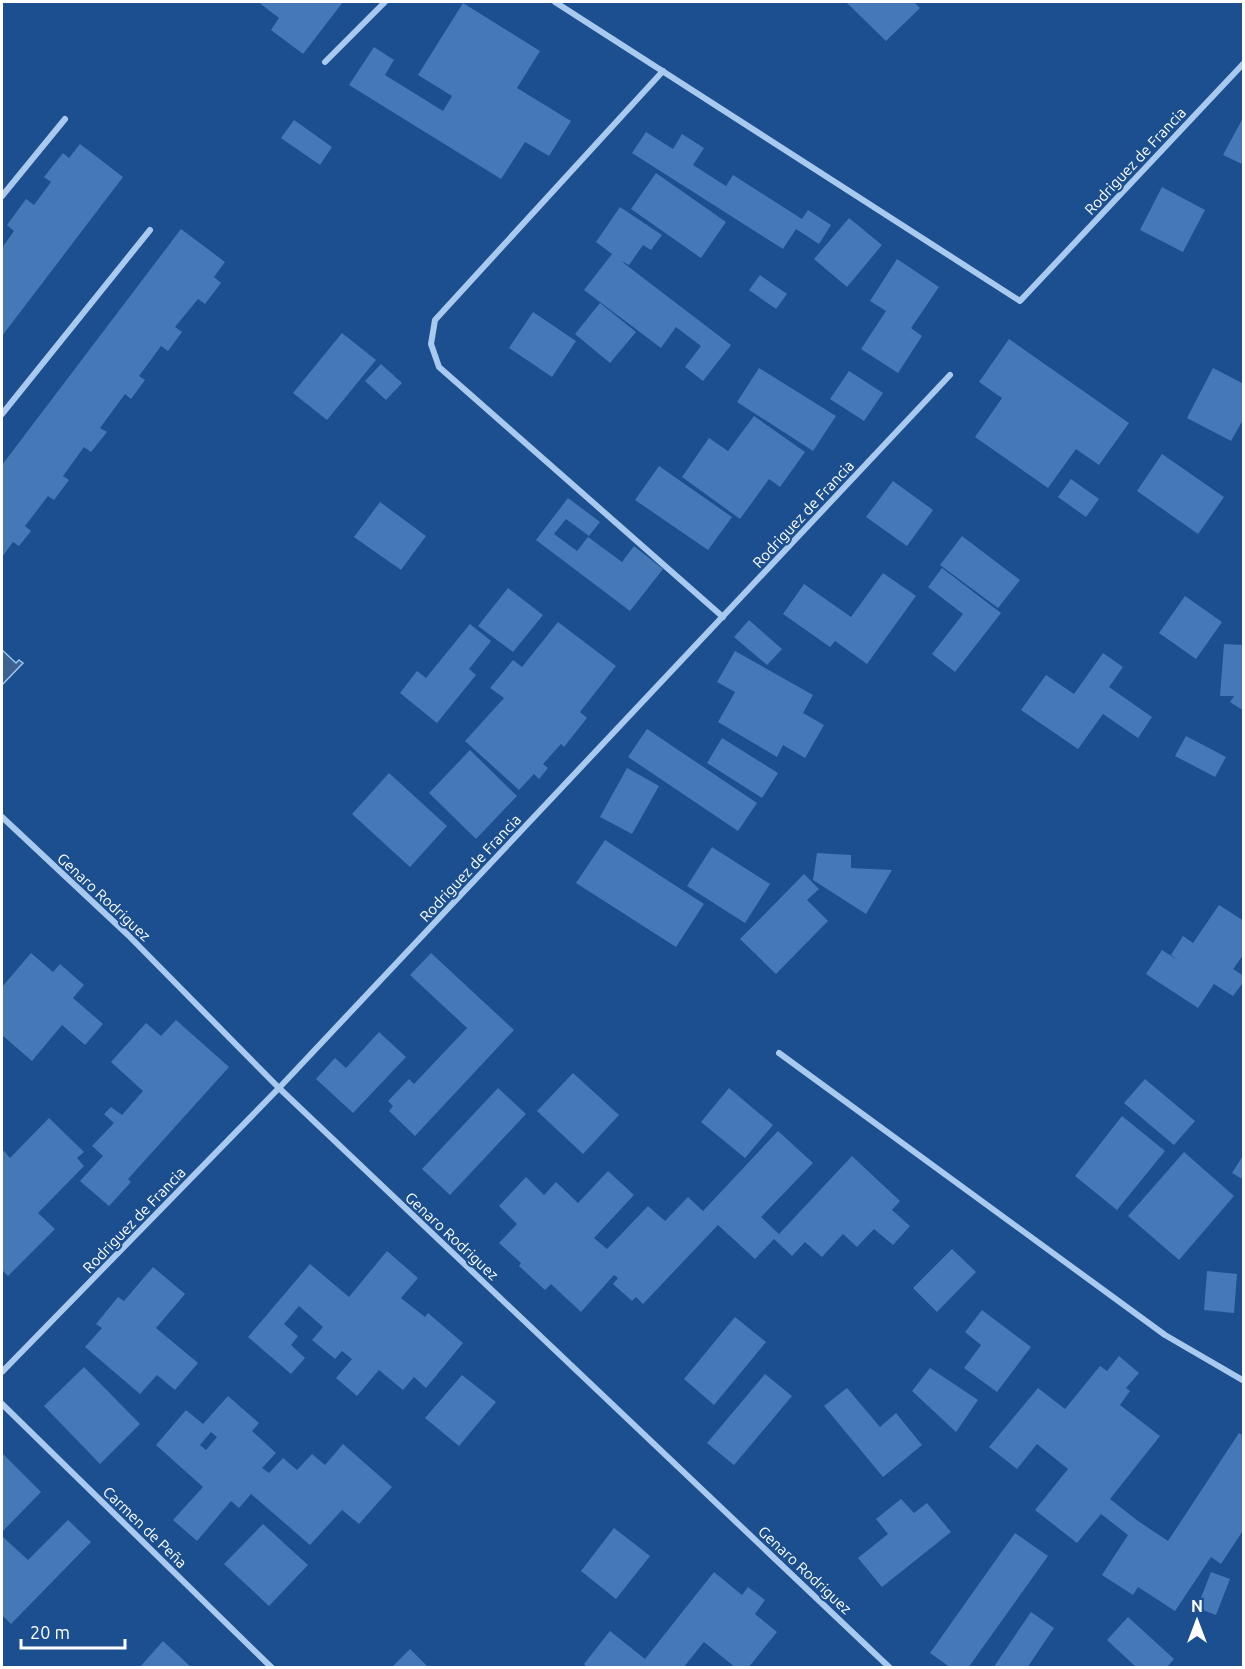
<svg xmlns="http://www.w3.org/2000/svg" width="1245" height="1669" font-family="Ubuntu,sans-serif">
  <rect width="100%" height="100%" fill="#1b4f8f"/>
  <polygon fill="#3c6290" stroke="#9cc4f0" stroke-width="1.5" points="2,650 16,663 19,660 23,663 2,685"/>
  <g fill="#4478b7" fill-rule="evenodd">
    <polygon points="258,2 343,2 303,54 271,30 279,18"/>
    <polygon points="846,2 914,2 920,8 886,41"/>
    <polygon points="463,3 540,51 517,88 571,121 549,156 525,142 501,179 349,85 374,47 394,60 385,75 443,111 452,96 418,75"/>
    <polygon points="1244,116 1244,165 1223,155"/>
    <polygon points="294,120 332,147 320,165 281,138"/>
    <polygon points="646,132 673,149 682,134 704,148 693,165 726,186 733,175 802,219 808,210 831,225 819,244 796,229 783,249 632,153"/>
    <polygon points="80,144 123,177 2,336 2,248 14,231 7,225 26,199 34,205 51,182 44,177 63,153 69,158"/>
    <polygon points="656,173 726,222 701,258 631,209"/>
    <polygon points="1162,187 1205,210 1183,252 1140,230"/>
    <polygon points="620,207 662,235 651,250 643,245 629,265 621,261 731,345 703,381 685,367 701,346 676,327 661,348 584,290 612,254 596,242"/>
    <polygon points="849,218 882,245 847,287 814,259"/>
    <polygon points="181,229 225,262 214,277 221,283 205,304 198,299 175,327 182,332 168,351 161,346 139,376 145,380 131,399 125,394 100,428 107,432 91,452 84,447 63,476 69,480 54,500 48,496 25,526 31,531 19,546 13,542 2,557 2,465"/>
    <polygon points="897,259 939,287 911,328 922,336 898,373 861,349 886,311 870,301"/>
    <polygon points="760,275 787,294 776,309 749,290"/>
    <polygon points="600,303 636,332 610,363 575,334"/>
    <polygon points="533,312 576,341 552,377 509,348"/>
    <polygon points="342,333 376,360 327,420 293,393"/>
    <polygon points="1009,339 1129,423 1099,465 1076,449 1048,488 975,437 1002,398 979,382"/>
    <polygon points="381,364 402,383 386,400 365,381"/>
    <polygon points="759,368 836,416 813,451 737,402"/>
    <polygon points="1213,368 1244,384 1244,418 1231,441 1187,418"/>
    <polygon points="849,371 883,393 864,421 830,399"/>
    <polygon points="754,416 805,452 780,487 769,479 740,519 682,477 709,438 728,451"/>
    <polygon points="1162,454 1224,497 1198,534 1137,491"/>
    <polygon points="659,466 732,517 708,550 635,500"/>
    <polygon points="1071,479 1099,499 1086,517 1058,497"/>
    <polygon points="893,481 933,510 907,546 866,517"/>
    <polygon points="568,498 600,522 589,536 566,519 554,534 577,551 588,537 622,562 634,546 663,569 630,611 536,540"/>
    <polygon points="380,502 426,536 401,570 354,537"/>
    <polygon points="962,536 1020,580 998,608 940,565"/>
    <polygon points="942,568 1001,613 955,672 932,654 963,614 928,587"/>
    <polygon points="883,573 916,596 867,664 835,641 830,647 783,614 804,584 851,617"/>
    <polygon points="508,588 543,615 513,652 478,626"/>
    <polygon points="1185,596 1222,622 1196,659 1159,633"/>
    <polygon points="749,620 782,649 767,665 734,637"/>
    <polygon points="558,622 616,666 580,712 587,718 564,747 561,744 543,764 548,768 539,779 534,774 519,790 465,741 504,698 490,688 513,660 522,667"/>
    <polygon points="470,624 491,641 469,669 476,675 437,723 400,693 417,671 426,678"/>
    <polygon points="1224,644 1244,645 1244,711 1230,702 1234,696 1220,696"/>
    <polygon points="735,651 813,695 803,713 824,725 805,758 783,745 777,757 718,722 735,692 717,682"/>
    <polygon points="1103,653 1123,667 1109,687 1152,717 1138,738 1103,714 1078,749 1021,710 1046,675 1074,694"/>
    <polygon points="647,729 757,803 738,831 628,757"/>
    <polygon points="1186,736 1226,757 1215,777 1175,756"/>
    <polygon points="722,738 778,773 762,798 707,763"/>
    <polygon points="470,750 517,796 476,839 429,793"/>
    <polygon points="627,768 659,786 632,834 600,817"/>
    <polygon points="389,773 447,826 410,867 352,814"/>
    <polygon points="605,840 704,904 676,947 576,883"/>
    <polygon points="712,847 770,884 745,923 687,886"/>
    <polygon points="817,853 851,855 851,868 892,870 866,914 813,880"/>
    <polygon points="804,874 819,889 807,900 828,921 776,974 740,939"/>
    <polygon points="1219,905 1244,921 1244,954 1233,969 1244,976 1244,981 1233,996 1214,984 1198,1008 1146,974 1162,950 1179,961 1171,955 1183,936 1193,943"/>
    <polygon points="31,953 53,972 60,964 84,985 73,998 103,1024 85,1045 62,1025 32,1061 2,1035 2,987"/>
    <polygon points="431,953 514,1030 415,1136 389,1111 393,1106 388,1101 409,1079 414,1084 467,1028 410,975"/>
    <polygon points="176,1020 229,1067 128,1179 131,1182 109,1206 80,1181 103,1156 92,1146 114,1123 104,1114 111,1107 122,1115 143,1091 111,1062 146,1023 161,1036"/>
    <polygon points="379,1032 406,1057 353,1113 316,1079 335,1058 346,1068"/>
    <polygon points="573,1073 619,1115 583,1154 537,1111"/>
    <polygon points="1145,1079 1195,1121 1174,1145 1124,1103"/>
    <polygon points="498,1088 526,1114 450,1195 422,1169"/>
    <polygon points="729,1088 773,1125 745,1158 701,1122"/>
    <polygon points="1122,1116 1165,1151 1117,1210 1075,1176"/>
    <polygon points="49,1118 84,1152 77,1158 84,1166 38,1213 55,1229 8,1276 2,1270 2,1149 10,1158"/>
    <polygon points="778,1131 813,1163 761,1217 779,1234 852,1156 900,1201 892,1210 910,1226 893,1245 874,1229 857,1247 843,1234 822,1257 805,1242 792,1256 774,1239 755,1259 718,1225 643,1304 636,1297 632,1301 613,1284 618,1278 614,1275 581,1312 551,1284 545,1290 519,1266 521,1263 499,1243 517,1224 499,1206 526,1177 544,1195 556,1182 578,1203 608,1171 634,1195 594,1238 607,1249 648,1206 665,1221 688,1197 703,1211"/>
    <polygon points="1184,1152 1234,1196 1179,1260 1128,1216"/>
    <polygon points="1244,1154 1244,1180 1232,1173"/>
    <polygon points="952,1249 976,1272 937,1312 913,1288"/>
    <polygon points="387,1251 418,1278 401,1298 425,1317 428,1313 463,1343 426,1388 414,1377 403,1390 379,1370 357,1396 336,1378 352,1359 342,1351 335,1359 312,1340 323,1327 299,1306 284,1324 298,1336 291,1345 305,1358 291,1374 248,1337 310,1264 349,1297"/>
    <polygon points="153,1267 185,1294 156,1328 198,1363 175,1390 157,1375 140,1394 85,1347 102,1328 96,1324 118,1297 124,1301"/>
    <polygon points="1207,1271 1237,1274 1234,1313 1204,1310"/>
    <polygon points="982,1310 1031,1347 997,1392 964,1368 981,1345 965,1332"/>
    <polygon points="735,1317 766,1342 714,1405 684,1379"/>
    <polygon points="1119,1356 1139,1373 1126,1388 1130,1391 1120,1405 1160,1436 1110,1499 1138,1521 1168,1541 1239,1433 1244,1436 1244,1529 1221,1564 1211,1557 1175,1611 1138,1587 1133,1595 1102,1575 1128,1535 1101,1514 1077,1543 1035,1510 1068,1469 1037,1444 1017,1469 989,1447 1038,1388 1065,1409 1100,1366 1107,1371"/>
    <polygon points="84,1367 140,1424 100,1464 44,1406"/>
    <polygon points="930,1368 978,1400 956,1432 912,1391"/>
    <polygon points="765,1374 792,1396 734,1465 707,1443"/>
    <polygon points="462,1375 496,1402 459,1446 425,1418"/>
    <polygon points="847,1388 880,1427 896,1413 922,1445 883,1477 824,1406"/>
    <path d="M228,1396L259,1423L252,1431L276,1453L262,1468L269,1473L283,1458L297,1470L312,1454L325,1465L343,1444L392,1487L359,1524L342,1510L310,1545L251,1494L239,1508L231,1501L197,1541L173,1520L203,1487L156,1445L186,1410L203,1424ZM211,1432L217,1437L206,1450L200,1445Z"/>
    <polygon points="2,1453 41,1492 2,1532"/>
    <polygon points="901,1499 914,1513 927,1503 951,1532 882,1587 858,1558 888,1534 876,1519"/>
    <polygon points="68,1520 91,1542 11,1624 2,1615 2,1538 3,1537 28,1560"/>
    <polygon points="263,1524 308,1565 269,1606 224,1564"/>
    <polygon points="614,1528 650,1556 616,1599 581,1571"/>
    <polygon points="1015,1533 1048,1556 968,1668 951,1668 930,1653"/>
    <polygon points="714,1572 742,1595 748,1587 765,1600 755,1614 777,1632 748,1668 736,1668 704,1642 683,1668 588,1668 584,1664 610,1631 645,1659"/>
    <polygon points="1211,1572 1230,1579 1216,1615 1197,1608"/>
    <polygon points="1031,1612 1054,1628 1027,1668 993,1668"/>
    <polygon points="1128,1617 1174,1659 1166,1668 1137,1668 1107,1640"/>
    <polygon points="163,1641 192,1668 139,1668"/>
    <polygon points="410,1649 429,1668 391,1668"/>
  </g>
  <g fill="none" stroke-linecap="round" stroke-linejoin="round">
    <g stroke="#a9c9ee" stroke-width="6">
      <polyline points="555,2 1020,301 1244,63"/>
      <polyline points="325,62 385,2"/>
      <polyline points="663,71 435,320 431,344 439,367 723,617"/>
      <polyline points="2,196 65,119"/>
      <polyline points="2,414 150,230"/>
      <polyline points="2,817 128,935 279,1088 890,1668"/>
      <polyline points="779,1053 1165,1335 1244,1381"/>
      <polyline points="2,1372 279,1088 950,375"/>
      <polyline points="2,1404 272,1668"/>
    </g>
  </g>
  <g text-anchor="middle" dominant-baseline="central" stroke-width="4.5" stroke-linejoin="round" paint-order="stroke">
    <g font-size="15" fill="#fff" stroke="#1b4f8f">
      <text transform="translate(1135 161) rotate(-47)">Rodriguez de Francia</text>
      <text transform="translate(803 514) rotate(-47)">Rodriguez de Francia</text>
      <text transform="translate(470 868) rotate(-47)">Rodriguez de Francia</text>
      <text transform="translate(104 897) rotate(43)">Genaro Rodriguez</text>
      <text transform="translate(134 1220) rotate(-46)">Rodriguez de Francia</text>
      <text transform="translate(452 1236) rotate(43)">Genaro Rodriguez</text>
      <text transform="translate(145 1527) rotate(44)">Carmen de Peña</text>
      <text transform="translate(805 1570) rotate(43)">Genaro Rodriguez</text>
    </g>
  </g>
  <rect width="1245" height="1669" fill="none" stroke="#ffffff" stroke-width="6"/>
  <g transform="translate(1197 1621)" stroke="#1b4f8f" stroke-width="4.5" paint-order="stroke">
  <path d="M0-4.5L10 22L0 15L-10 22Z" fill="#ffffff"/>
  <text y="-9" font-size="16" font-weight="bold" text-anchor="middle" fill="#ffffff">N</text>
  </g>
  <path d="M21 1639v9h104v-9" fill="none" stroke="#ffffff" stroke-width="3"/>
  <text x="30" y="1639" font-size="18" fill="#ffffff" stroke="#1b4f8f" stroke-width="4.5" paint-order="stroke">20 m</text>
</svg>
